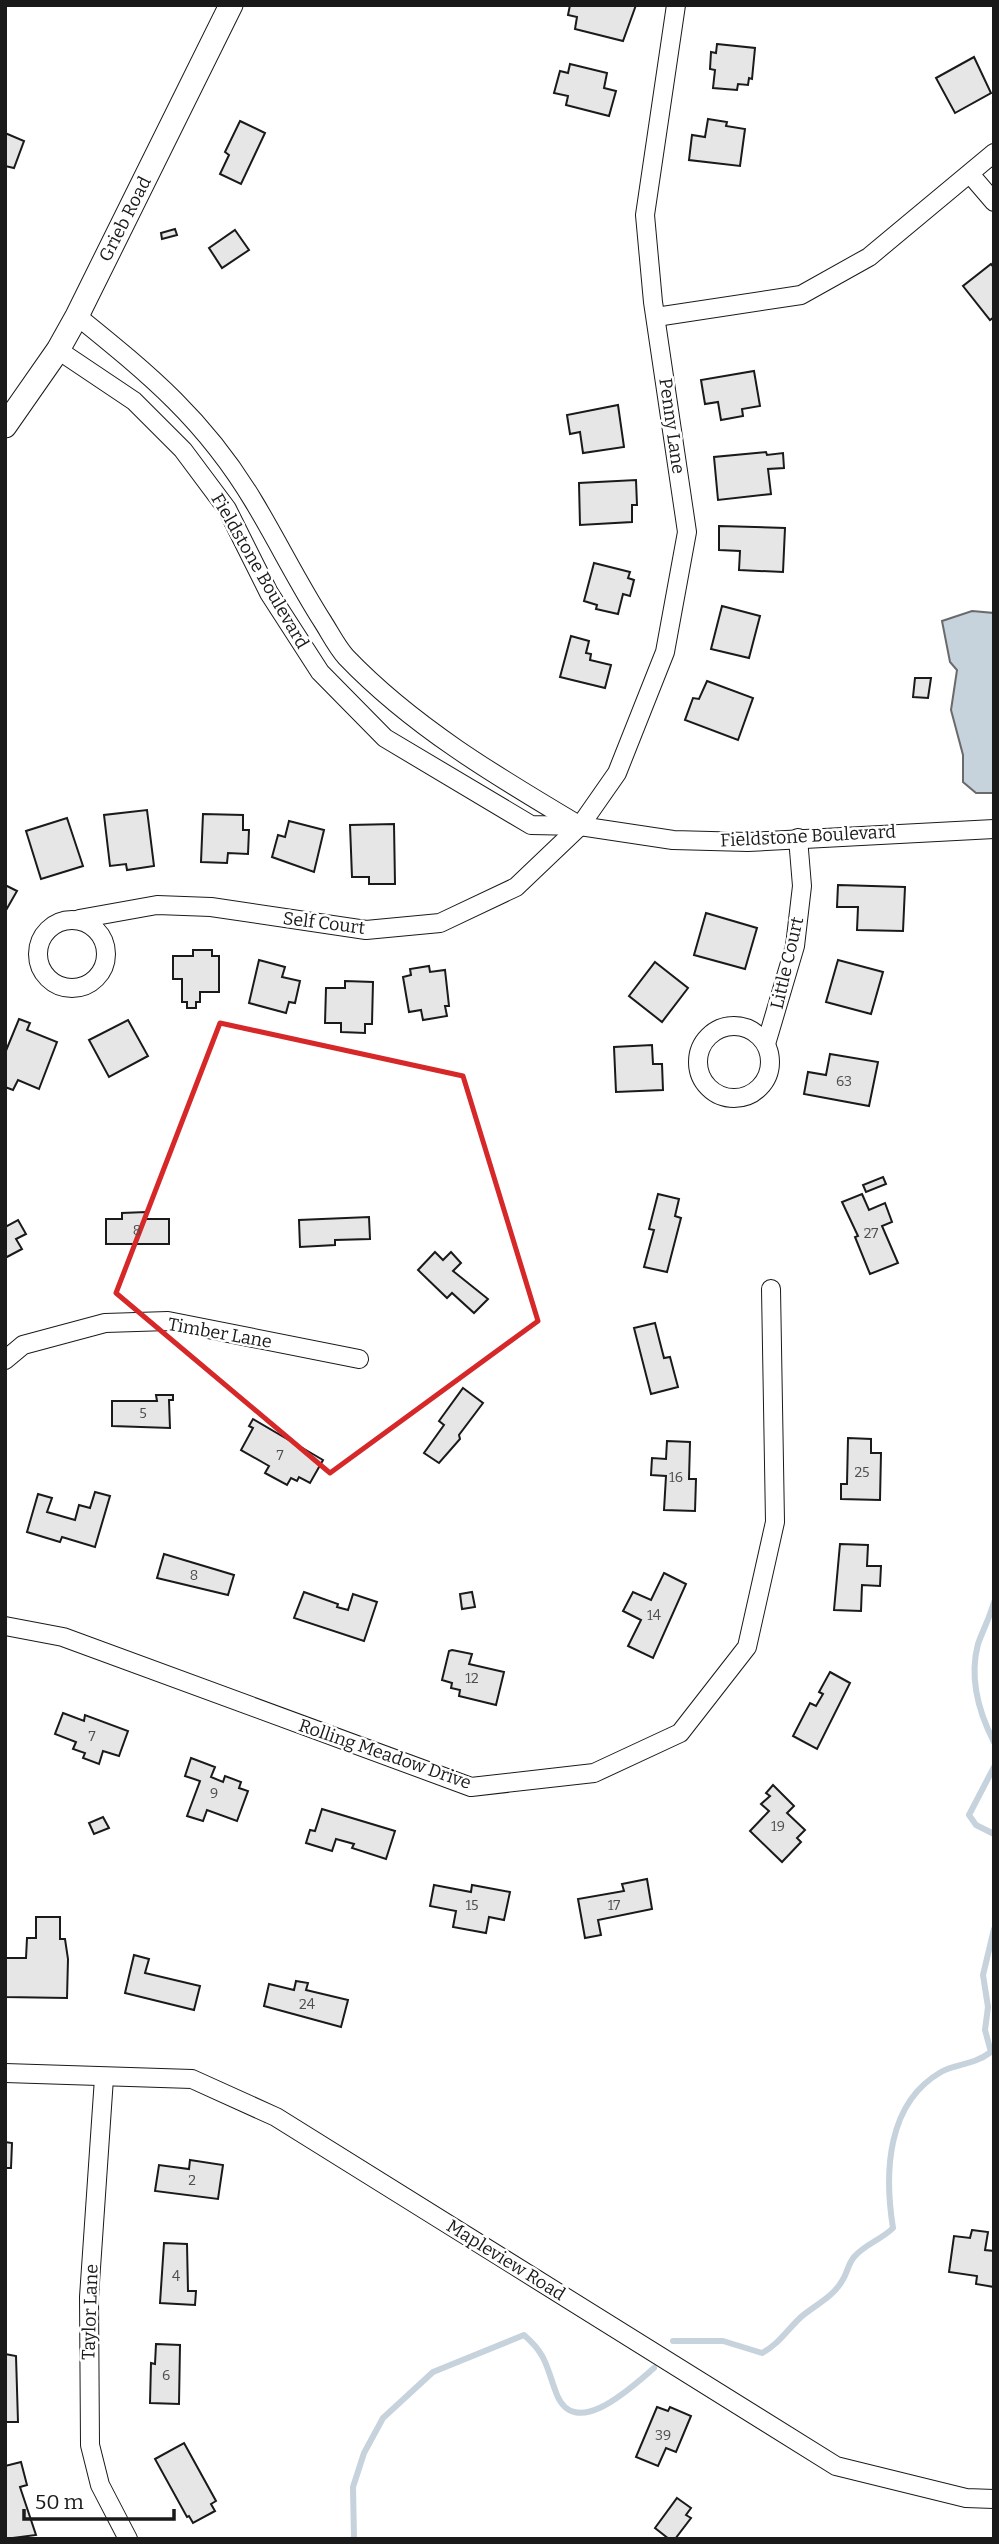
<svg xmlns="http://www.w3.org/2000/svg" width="999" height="2544" font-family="Bitter,serif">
  <rect width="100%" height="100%" fill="#fff"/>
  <polygon fill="#c6d2dc" stroke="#6a6a6a" stroke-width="2" points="972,611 994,613 994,793 976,793 963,782 963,755 951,710 957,670 950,662 942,621"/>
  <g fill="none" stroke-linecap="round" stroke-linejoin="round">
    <g stroke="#c6d2dc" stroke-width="6">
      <path d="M994,1602C990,1617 983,1630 978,1644C969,1678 978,1711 994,1742"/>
      <polyline points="994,1767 969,1815 976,1825 994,1834"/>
      <path d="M673,2341H723L762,2353C779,2344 787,2330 801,2317C815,2305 833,2297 842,2281C847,2274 848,2264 854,2257C865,2244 881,2240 893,2228C884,2172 887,2103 941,2072C957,2063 972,2066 991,2052L985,2030L988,2007L983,1975L994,1929"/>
      <path d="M354,2539L353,2487L364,2453L383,2418L433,2372L524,2335C548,2356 546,2367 557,2395C576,2441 634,2385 654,2368"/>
    </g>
  </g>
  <g fill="#e6e6e6" stroke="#1a1a1a" stroke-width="2">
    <polygon points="570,5 636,5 623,41 575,29 577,17 568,15"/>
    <polygon points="717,44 755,48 752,79 749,78 748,85 738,84 737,90 713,88 715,70 710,69 711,52 716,53"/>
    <polygon points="974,57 991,93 955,113 936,78"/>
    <polygon points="570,64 607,73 604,88 616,91 609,116 566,105 568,96 554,93 560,71 568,73"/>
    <polygon points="708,119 727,122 726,126 745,129 740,166 689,160 692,135 705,137"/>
    <polygon points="240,121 265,133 241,184 220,174 229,155 225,152"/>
    <polygon points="5,133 24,141 14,168 5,166"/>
    <polygon points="175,229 177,235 162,239 161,233"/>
    <polygon points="235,230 249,250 222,268 209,248"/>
    <polygon points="991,264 994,268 994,317 990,320 963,286"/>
    <polygon points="754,371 760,406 742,409 743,416 721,420 718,402 705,404 701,380"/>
    <polygon points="618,405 624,447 583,453 580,432 570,434 567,415"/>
    <polygon points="766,452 767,455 783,453 784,468 768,469 771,494 718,500 714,457"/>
    <polygon points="636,480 637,505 632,505 632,522 580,525 579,483"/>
    <polygon points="719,526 785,528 783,572 739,570 740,551 719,550"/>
    <polygon points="594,563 630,572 628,578 634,580 630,596 623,594 618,614 596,609 597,605 584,601"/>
    <polygon points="722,606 760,616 749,658 711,649"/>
    <polygon points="571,636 589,641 586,653 591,654 590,660 611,665 605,688 560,677"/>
    <polygon points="915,678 931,678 928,698 913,697"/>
    <polygon points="707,681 753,698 738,740 685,720 693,698 699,699"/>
    <polygon points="147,810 154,866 127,870 126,864 110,866 104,815"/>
    <polygon points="203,814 243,815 243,830 249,830 248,854 228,853 227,863 201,862"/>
    <polygon points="67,818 83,866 41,879 26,831"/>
    <polygon points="289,821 324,830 314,872 272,857 278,835 285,837"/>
    <polygon points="394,824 395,884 369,884 369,877 352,877 350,825"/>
    <polygon points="5,885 17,891 5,912"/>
    <polygon points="838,885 905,887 903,931 857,930 858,907 837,907"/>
    <polygon points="706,913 757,928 745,969 694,955"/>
    <polygon points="193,950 212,950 212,956 219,956 219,992 200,992 200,1002 196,1002 196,1008 187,1008 187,1002 182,1002 182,979 173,979 173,956 193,956"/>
    <polygon points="259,960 285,967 282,977 300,981 295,1003 289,1002 286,1013 249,1003"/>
    <polygon points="838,960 883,972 871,1014 826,1002"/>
    <polygon points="655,962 688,988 662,1022 629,996"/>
    <polygon points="429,966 430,972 445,970 449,1006 445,1006 447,1016 423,1020 421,1010 409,1012 403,977 411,975 410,969"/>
    <polygon points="345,981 373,982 372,1024 365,1024 365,1033 341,1032 341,1023 325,1023 326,988 345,988"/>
    <polygon points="19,1019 30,1023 27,1030 57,1042 39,1089 18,1080 13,1090 5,1087 5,1053"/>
    <polygon points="128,1020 148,1056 109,1077 89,1040"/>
    <polygon points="652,1045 653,1064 662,1064 663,1090 616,1092 614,1047"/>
    <polygon points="830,1054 878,1062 869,1106 804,1094 808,1072 826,1075"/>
    <polygon points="883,1177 886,1184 866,1192 863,1185"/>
    <polygon points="658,1194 679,1199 675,1216 681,1218 667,1272 644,1267 654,1230 649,1229"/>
    <polygon points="862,1194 869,1210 885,1203 892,1222 882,1226 898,1263 870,1274 855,1237 858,1236 842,1202"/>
    <polygon points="146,1212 146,1219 169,1219 169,1244 106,1244 106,1219 122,1219 122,1213"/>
    <polygon points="369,1217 370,1239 335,1240 335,1245 300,1247 299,1220"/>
    <polygon points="18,1220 26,1234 16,1239 22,1249 5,1258 5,1227"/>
    <polygon points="435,1252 443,1260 451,1252 461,1263 453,1271 488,1299 474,1313 452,1293 447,1298 418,1270"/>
    <polygon points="655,1323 664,1358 670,1357 678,1387 651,1394 634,1328"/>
    <polygon points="463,1388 483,1403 459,1435 460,1439 439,1463 424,1453 444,1425 439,1421"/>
    <polygon points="156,1395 173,1395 173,1400 169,1400 170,1428 112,1426 112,1401 157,1401"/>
    <polygon points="253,1419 323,1460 310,1483 299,1477 297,1481 291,1478 287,1485 265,1473 269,1466 241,1450 253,1428 249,1426"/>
    <polygon points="848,1438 871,1439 871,1453 881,1453 880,1500 841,1499 841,1484 847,1484"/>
    <polygon points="667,1441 690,1442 689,1479 696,1479 695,1511 664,1510 666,1476 651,1475 652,1458 666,1459"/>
    <polygon points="95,1492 110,1496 95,1547 62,1537 60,1542 27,1532 38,1494 52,1498 47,1512 75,1520 79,1505 90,1508"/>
    <polygon points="840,1544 868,1545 867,1566 881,1566 880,1586 862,1585 861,1611 834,1610"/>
    <polygon points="164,1554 234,1575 228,1595 157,1578"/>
    <polygon points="664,1573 686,1584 653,1658 628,1646 641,1620 623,1611 633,1592 651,1600"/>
    <polygon points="304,1592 338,1604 337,1607 348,1610 353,1594 377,1602 364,1641 294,1618"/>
    <polygon points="472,1592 475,1607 462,1609 460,1594"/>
    <polygon points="452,1650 472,1654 469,1664 504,1672 496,1705 459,1696 460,1690 451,1688 452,1683 442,1680 449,1651"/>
    <polygon points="830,1672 850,1683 817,1749 793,1736 810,1703 816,1706 823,1694 819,1692"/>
    <polygon points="63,1713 84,1721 85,1715 128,1731 119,1756 103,1751 99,1764 83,1758 85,1753 73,1749 76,1742 55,1734"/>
    <polygon points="191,1758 215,1767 211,1777 223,1782 225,1776 241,1782 239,1788 248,1791 237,1821 207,1810 203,1821 187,1816 200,1781 185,1776"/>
    <polygon points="773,1785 794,1806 787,1813 805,1830 797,1838 801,1842 782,1862 750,1831 769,1811 761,1804 770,1796 766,1793"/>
    <polygon points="322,1809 395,1831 386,1859 352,1848 354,1844 336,1839 332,1851 306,1843 310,1830 315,1831"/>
    <polygon points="103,1817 109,1828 94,1834 89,1823"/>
    <polygon points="647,1879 652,1909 598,1920 601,1935 585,1938 578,1899 624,1891 622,1884"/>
    <polygon points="434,1885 471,1892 472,1885 510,1892 504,1920 489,1917 486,1933 453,1927 456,1911 430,1906"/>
    <polygon points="36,1917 60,1917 60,1939 65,1939 68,1959 67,1998 5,1997 5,1958 26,1958 27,1938 36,1938"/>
    <polygon points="134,1955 149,1959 145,1973 200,1986 194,2010 125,1993"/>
    <polygon points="296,1981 308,1983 306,1990 348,2000 341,2027 264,2006 269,1984 294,1990"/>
    <polygon points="5,2142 12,2143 11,2168 5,2168"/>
    <polygon points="190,2160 223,2165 218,2199 155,2191 159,2165 189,2169"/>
    <polygon points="972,2230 988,2232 985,2250 994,2251 994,2287 976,2284 977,2276 949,2272 954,2236 970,2238"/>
    <polygon points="164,2243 187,2244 188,2291 196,2291 195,2305 160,2303"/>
    <polygon points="156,2344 180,2345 179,2404 150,2403 151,2363 155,2364"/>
    <polygon points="5,2354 16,2356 18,2422 5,2422"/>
    <polygon points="657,2407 668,2411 670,2407 691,2416 676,2452 666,2448 658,2466 636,2457"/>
    <polygon points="184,2443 216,2501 211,2504 215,2511 193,2523 189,2516 187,2517 155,2459"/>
    <polygon points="21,2462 27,2485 20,2487 36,2535 5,2539 5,2466"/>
    <polygon points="677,2498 691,2508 686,2515 691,2518 675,2539 669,2539 655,2528"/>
  </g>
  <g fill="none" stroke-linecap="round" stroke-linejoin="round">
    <g stroke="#1a1a1a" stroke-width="20">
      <g id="minor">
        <polyline points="970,174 994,202"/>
        <path d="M77,316C150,375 205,420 254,502C278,542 298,583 323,622C330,633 337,647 346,657C412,726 496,776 577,824"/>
        <polyline points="656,317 801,295 869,257 994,153"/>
        <polyline points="58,350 134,401 183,450 227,509 269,593 320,672 385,738 531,825 580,826 673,840 748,842 994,829"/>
        <polyline points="79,919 157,905 211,907 366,930 440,923 516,887 580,826 617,773 665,652 687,532 653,302 645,215 676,5"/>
        <circle cx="72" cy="954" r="34"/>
        <circle cx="734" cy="1062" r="36"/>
        <polyline points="766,1044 795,946 802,886 798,838"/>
        <polyline points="5,1360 23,1345 105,1323 168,1321 359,1359"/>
        <polyline points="5,1626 63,1637 471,1787 594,1773 680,1733 747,1647 775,1522 771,1289"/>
        <polyline points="5,2073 192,2079 276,2117 836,2466 966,2498 994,2499"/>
        <polyline points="104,2078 89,2297 90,2445 100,2485 128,2539"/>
      </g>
    </g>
    <g stroke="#1a1a1a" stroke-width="25">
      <polyline id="tertiary" points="5,426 58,350 77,316 231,5"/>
    </g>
    <use href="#minor" stroke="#fff" stroke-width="18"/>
    <use href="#tertiary" stroke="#fff" stroke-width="23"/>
  </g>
  <path fill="none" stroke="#d62828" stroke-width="5" stroke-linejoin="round" d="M220,1023L463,1076L538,1321L330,1473L116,1293Z"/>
  <g text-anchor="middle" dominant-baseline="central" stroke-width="5" stroke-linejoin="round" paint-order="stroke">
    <g font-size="14" fill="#4d4d4d">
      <text x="844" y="1081">63</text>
      <text x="137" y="1230">8</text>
      <text x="871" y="1233">27</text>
      <text x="143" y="1413">5</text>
      <text x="280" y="1455">7</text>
      <text x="862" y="1472">25</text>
      <text x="676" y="1477">16</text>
      <text x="194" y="1575">8</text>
      <text x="654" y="1615">14</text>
      <text x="472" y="1678">12</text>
      <text x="92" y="1736">7</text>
      <text x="214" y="1793">9</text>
      <text x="778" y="1826">19</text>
      <text x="472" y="1905">15</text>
      <text x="614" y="1905">17</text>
      <text x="307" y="2004">24</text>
      <text x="192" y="2180">2</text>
      <text x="176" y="2276">4</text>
      <text x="166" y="2375">6</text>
      <text x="663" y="2435">39</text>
    </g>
    <g font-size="18" fill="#1a1a1a" stroke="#fff">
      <text transform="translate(125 219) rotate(-63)">Grieb Road</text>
      <text transform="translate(672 426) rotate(82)">Penny Lane</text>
      <text transform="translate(260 571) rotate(60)">Fieldstone Boulevard</text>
      <text transform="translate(808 836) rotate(-3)">Fieldstone Boulevard</text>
      <text transform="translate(324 923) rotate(7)">Self Court</text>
      <text transform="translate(787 963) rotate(-77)">Little Court</text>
      <text transform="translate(220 1333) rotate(10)">Timber Lane</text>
      <text transform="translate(385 1754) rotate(19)">Rolling Meadow Drive</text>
      <text transform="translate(506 2260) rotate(32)">Mapleview Road</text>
      <text transform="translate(90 2312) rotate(-88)">Taylor Lane</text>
    </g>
  </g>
  <rect width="999" height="2544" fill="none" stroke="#1a1a1a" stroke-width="14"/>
  <path d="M24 2509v10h150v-10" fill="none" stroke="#1a1a1a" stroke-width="3.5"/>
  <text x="35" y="2509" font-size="21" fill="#1a1a1a" stroke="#ffffff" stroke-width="5" paint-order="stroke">50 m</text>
</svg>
